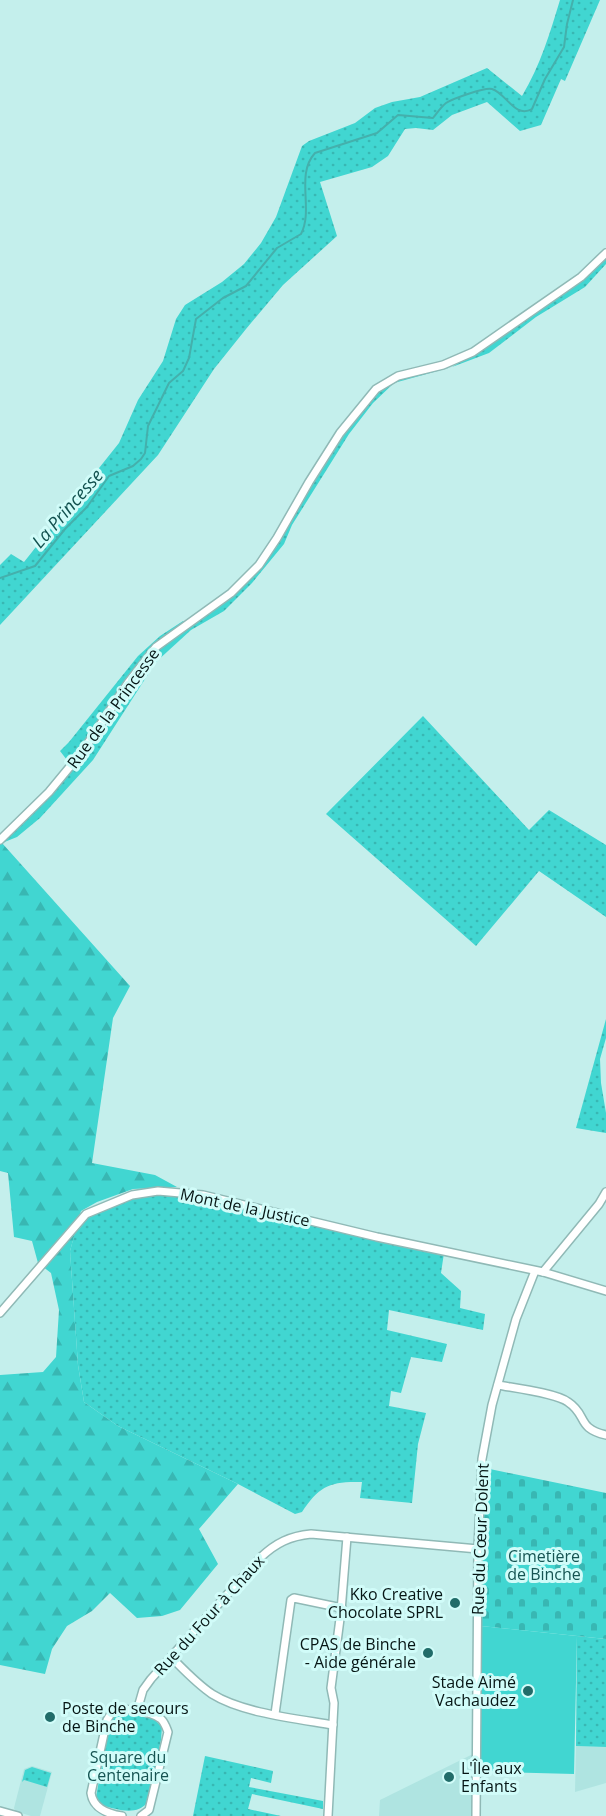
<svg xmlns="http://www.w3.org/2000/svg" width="606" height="1816" font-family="'Open Sans',sans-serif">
  <defs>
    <pattern id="grass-dots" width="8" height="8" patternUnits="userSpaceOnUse" patternTransform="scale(1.5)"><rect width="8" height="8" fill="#41d6d1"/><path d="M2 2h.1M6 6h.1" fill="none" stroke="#38b7b3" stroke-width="1.8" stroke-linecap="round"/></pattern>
    <pattern id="forest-firs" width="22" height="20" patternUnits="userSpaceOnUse" patternTransform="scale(1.5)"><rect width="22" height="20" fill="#41d6d1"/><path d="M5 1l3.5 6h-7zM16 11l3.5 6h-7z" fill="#38b7b3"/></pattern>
    <pattern id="cemetery-stones" width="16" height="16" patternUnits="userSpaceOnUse" patternTransform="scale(1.5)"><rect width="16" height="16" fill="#41d6d1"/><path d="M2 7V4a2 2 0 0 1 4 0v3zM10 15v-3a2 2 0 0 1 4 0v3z" fill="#38b7b3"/></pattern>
  </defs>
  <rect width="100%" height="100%" fill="#c4efec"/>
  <g fill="#afe4e1">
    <polygon points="576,1746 606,1747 606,1783 575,1792"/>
    <polygon points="473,1754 473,1816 379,1816 380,1800"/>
    <polygon points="32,1766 52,1772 40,1816 31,1816 15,1811 14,1808 24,1769"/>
  </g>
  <g fill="url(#grass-dots)">
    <path d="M560,0H600L565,81L561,79L541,125L520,131L487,102L452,115L433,130L416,128L405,129L388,156L372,167L320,182L337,236L283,285L246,329L214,369L158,455L0,625V565L11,554L24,562L119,443L138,400L163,361L176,319L185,305L222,282L244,264L261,243L276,217L302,146L309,141L355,123L375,108L392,102L420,97L487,68L522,96C540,66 550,33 560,0Z"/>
    <polygon points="606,257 606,264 585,287 536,317 489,353 452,367 394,383 373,403 349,434 292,525 284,544 252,583 224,611 191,630 156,662 93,760 40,818 17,837 2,843 61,783 106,728 154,652 259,567 276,548 303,498 339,440 369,400 389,382 452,367 511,330 586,277"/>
    <polygon points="183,621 185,622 167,634 145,656 70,764 60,751 69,742 138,656 160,636"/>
    <polygon points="423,716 529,830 549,810 606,845 606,917 539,871 476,946 326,814"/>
    <polygon points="606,1019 606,1038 600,1059 601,1083 606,1113 606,1133 576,1128"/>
    <path d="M155,1192L185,1195L239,1205L444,1253L441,1273L461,1291L460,1308L485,1314L483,1330L389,1310L387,1330L447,1344L442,1362L411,1357L401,1393L391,1391L389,1406L426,1413L418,1444L412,1503L360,1498L362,1482C330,1481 319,1486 302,1512L295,1514L238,1484L118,1426L84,1402L78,1365L70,1251L78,1221L120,1201Z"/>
    <polygon points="577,1636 606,1639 606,1747 576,1746"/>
    <path d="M119,1712L154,1719L162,1727L161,1740L148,1802C137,1816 118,1810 101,1805L96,1797L110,1721Z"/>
    <polygon points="205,1756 273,1771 271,1783 251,1778 249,1787 323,1801 323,1809 252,1794 248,1809 281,1816 193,1816"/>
    <polygon points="32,1767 51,1773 47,1787 24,1780 22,1782 25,1770"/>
  </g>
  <polygon fill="url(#forest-firs)" points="2,843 130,986 113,1018 92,1163 155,1175 177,1187 133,1189 97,1202 81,1211 70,1251 78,1365 84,1402 118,1426 238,1484 199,1529 218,1564 180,1610 162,1616 137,1618 110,1593 92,1611 67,1626 52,1649 45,1674 0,1665 0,1375 43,1372 56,1357 59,1310 51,1273 38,1263 32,1241 14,1237 8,1173 0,1171 0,844"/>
  <polygon fill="url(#cemetery-stones)" points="485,1468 606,1493 606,1639 481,1626"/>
  <polygon fill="#41d6d1" points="481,1626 577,1636 574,1774 494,1772 489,1769 479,1769"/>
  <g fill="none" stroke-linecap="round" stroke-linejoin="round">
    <path stroke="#44b0ac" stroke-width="2" d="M0,578L35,566L65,529L87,507L109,476L133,466L141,459L145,453L148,426L169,383L183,371L189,358L196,319L223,298L246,286L277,248L301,234C314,209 295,175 315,153L377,133L398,115L433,118C437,113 441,107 446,103C452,99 485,87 492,89C506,93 515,119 532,109L545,79L564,47L567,24L573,0"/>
    <g stroke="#90b9b6" stroke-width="10">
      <g id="minor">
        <polyline points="0,840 49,792 82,752 128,683 156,647 231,593 259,565 277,538 309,482 340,433 376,389 398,376 443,365 473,352 581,277 606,253"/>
        <polyline points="543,1272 599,1204 606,1192"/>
        <polyline points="0,1313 86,1214 132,1195 158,1191 203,1195 377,1237 543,1272 606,1291"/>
        <path d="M498,1385C514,1388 556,1393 568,1402C588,1415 576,1428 606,1435"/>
        <path d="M171,1657C184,1670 197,1684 212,1694C242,1713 298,1719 333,1725"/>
        <path d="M137,1711L143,1690L151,1679L261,1557C276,1543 290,1536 311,1534L478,1549"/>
        <polyline points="275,1714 291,1600 294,1598 342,1608"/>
        <polyline points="0,1811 18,1816"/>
        <path d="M122,1816C108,1814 93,1808 91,1793L107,1720L112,1712C122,1706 152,1712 161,1719C165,1723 166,1727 168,1732L149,1810L141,1816"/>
        <polyline points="328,1816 334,1703 331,1688 341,1611 347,1537"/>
        <polyline points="476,1816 478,1549 482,1459 492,1405 516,1319 535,1271"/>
      </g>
    </g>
    <use href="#minor" stroke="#fff" stroke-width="7"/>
  </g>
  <g fill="#216c69" stroke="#d1fcf9" stroke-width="2">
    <circle cx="455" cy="1603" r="6"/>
    <circle cx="428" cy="1653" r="6"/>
    <circle cx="528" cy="1691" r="6"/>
    <circle cx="50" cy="1717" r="6"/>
    <circle cx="449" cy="1777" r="6"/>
  </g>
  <g text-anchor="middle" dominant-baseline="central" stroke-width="6" stroke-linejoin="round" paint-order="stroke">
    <g font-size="16" fill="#061615" stroke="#d1fcf9">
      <text transform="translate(113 708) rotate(-54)">Rue de la Princesse</text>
      <text transform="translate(245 1207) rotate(12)">Mont de la Justice</text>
      <text transform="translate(480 1539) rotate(-88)">Rue du Cœur Dolent</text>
      <text transform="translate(209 1615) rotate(-48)">Rue du Four à Chaux</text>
    </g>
    <g font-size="16" fill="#165452" stroke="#d1fcf9">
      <text x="544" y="1556">Cimetière<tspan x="544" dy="18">de Binche</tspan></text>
      <text x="128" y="1757">Square du<tspan x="128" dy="18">Centenaire</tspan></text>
    </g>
    <g font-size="16" fill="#061615" stroke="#d1fcf9" text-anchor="end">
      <text x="443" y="1594">Kko Creative<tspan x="443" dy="18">Chocolate SPRL</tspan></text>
      <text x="416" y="1644">CPAS de Binche<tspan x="416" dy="18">- Aide générale</tspan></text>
      <text x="516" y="1682">Stade Aimé<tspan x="516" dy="18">Vachaudez</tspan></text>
      <text x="62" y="1708" text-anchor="start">Poste de secours<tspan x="62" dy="18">de Binche</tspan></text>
      <text x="461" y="1768" text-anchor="start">L'Île aux<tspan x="461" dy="18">Enfants</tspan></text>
    </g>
    <g font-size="18" font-style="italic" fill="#12514f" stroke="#d1fcf9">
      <text transform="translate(67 508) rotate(-49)">La Princesse</text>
    </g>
  </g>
</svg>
